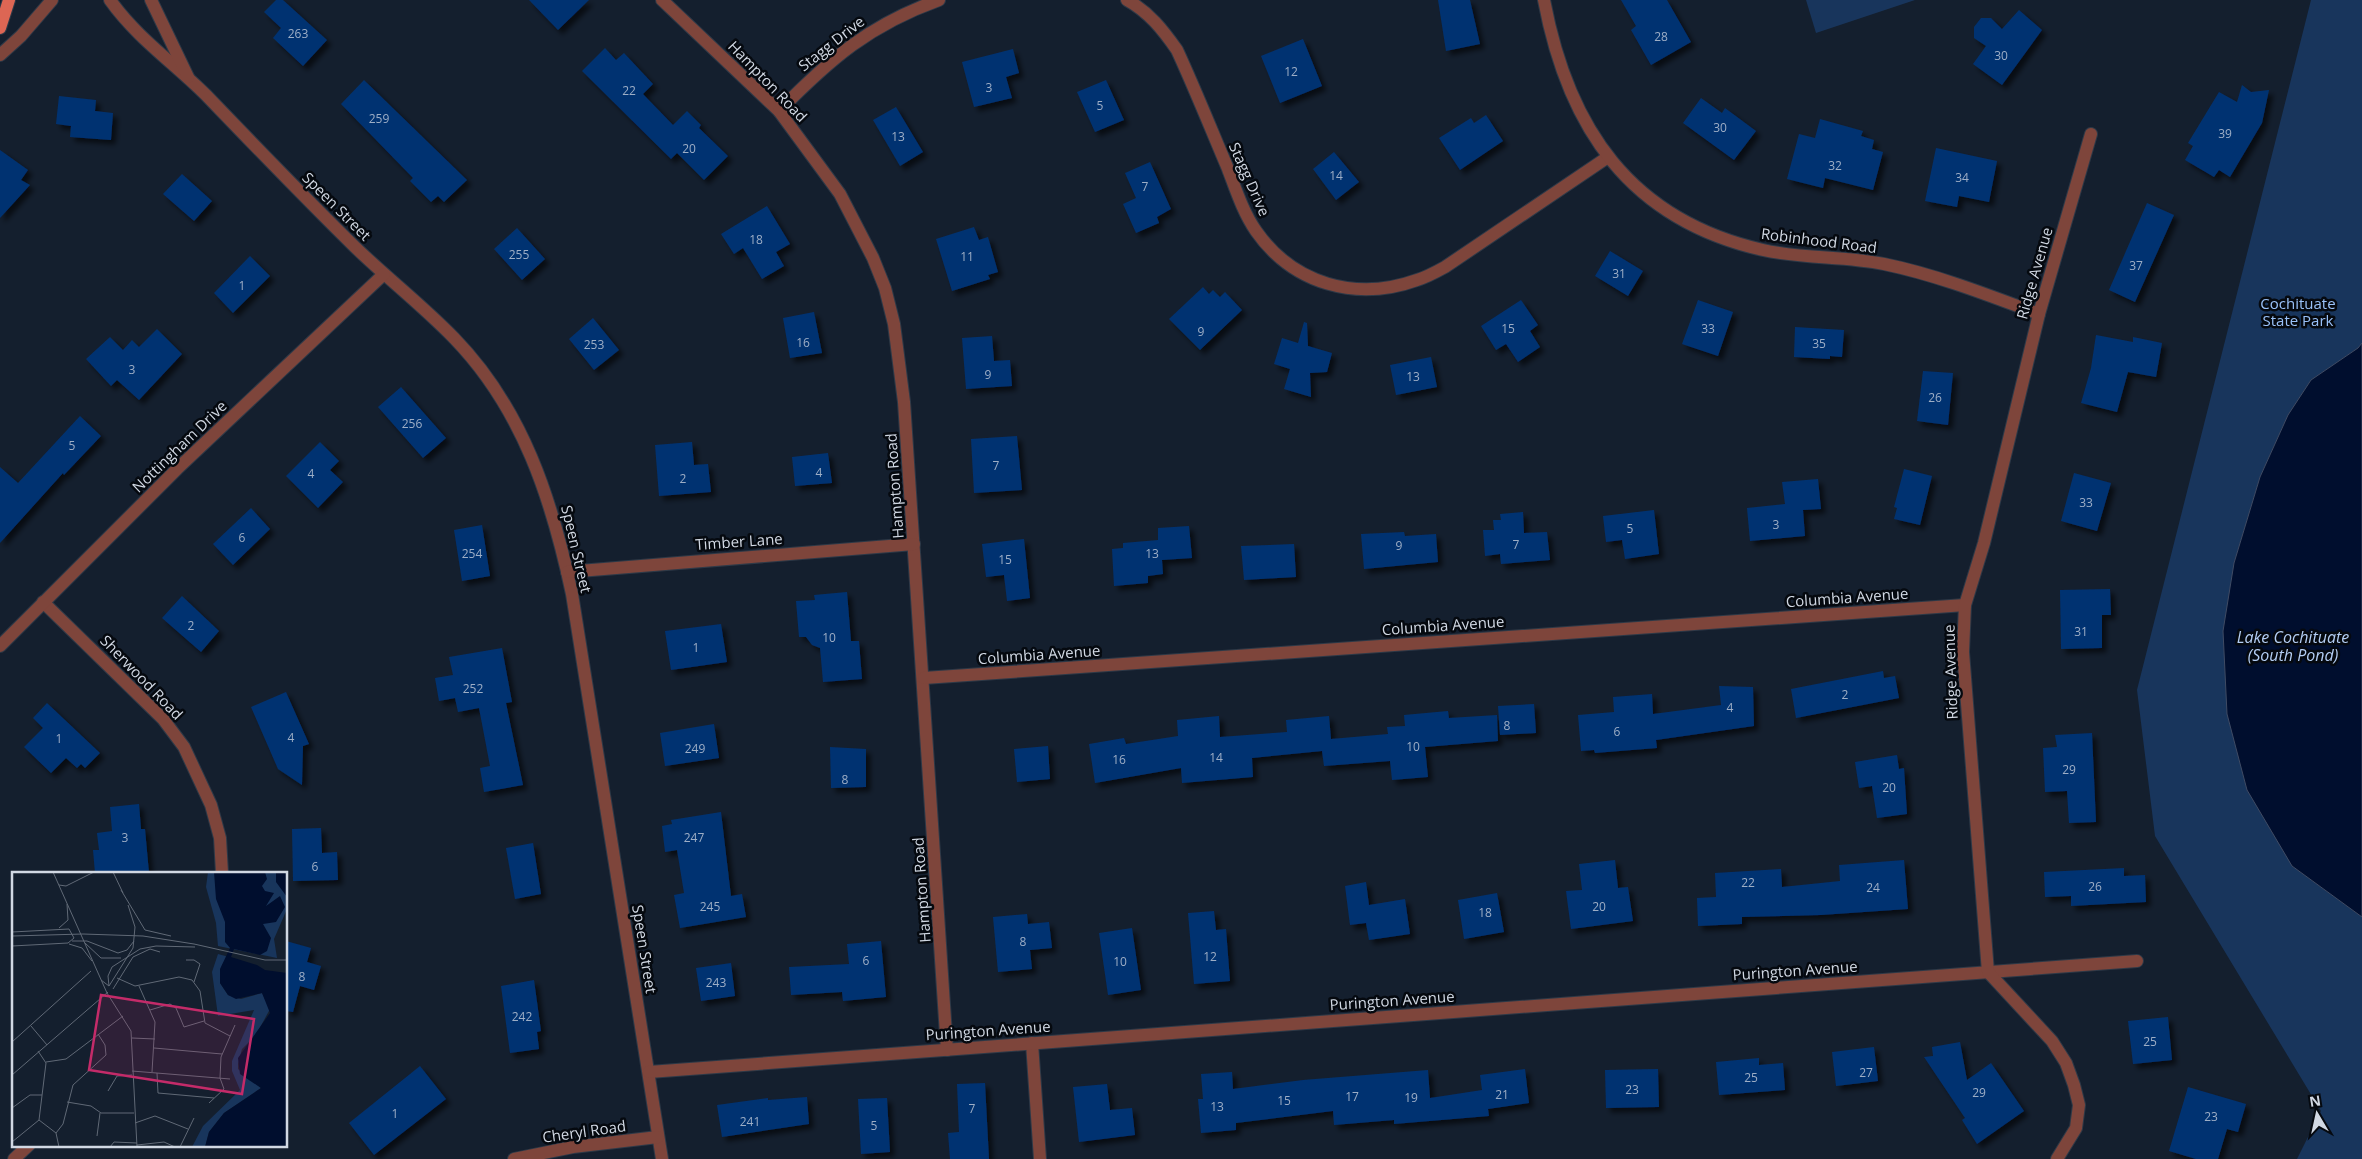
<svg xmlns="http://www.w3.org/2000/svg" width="2362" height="1159" font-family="'Open Sans',sans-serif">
  <defs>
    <filter id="shadow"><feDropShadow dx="4.5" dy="4.5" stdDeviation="2.5" flood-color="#0009"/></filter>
  </defs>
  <rect width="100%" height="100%" fill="#141f2e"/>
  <g fill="#18355c">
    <polygon points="1806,0 1915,0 1816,33"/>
    <polygon points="2311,0 2362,0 2362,343 2358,348 2311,380 2288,415 2260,477 2234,563 2292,866 2362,917 2362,1159 2297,1159 2321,1111 2155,836 2137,690"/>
  </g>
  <polygon fill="#000e2e" stroke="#3f4b64" points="2362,343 2362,917 2292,866 2247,790 2227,714 2223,631 2234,563 2260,477 2288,415 2311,380 2358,348"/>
  <g fill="#003271" filter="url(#shadow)">
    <polygon points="276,0 283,0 327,40 303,66 273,38 281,28 264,12"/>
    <polygon points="529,0 589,0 558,30"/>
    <polygon points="1438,0 1470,0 1480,44 1446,51"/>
    <polygon points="1621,0 1667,0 1691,42 1651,65 1631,30 1636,26"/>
    <polygon points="2019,10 2042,30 2002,85 1973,64 1986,46 1974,38 1974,27 1981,18 1991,18 2002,29"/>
    <polygon points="1303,39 1322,86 1280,103 1261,56"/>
    <polygon points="605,48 616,60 624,53 653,84 643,94 673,125 687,111 701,125 699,128 728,156 704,180 677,153 671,159 582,71"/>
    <polygon points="1013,49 1019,73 1006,77 1012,98 974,107 962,62"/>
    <polygon points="364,80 467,180 444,202 438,196 431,202 410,181 413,178 341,104"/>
    <polygon points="1106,80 1124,120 1095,132 1077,92"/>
    <polygon points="2242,85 2251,92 2269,90 2262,123 2230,177 2219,170 2214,177 2185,160 2193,146 2188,143 2219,92 2237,102"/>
    <polygon points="59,96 96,100 95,111 113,113 111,140 70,137 71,126 56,124"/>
    <polygon points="1701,98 1722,113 1725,108 1756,131 1734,160 1683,123"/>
    <polygon points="896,107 923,152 900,166 873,120"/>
    <polygon points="1486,115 1503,141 1460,170 1439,138 1471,118 1474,123"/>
    <polygon points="1820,119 1863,131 1861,136 1874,140 1872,149 1883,152 1873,190 1825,178 1823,188 1787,179 1799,134 1815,138"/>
    <polygon points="1936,148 1997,161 1989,202 1959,196 1957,207 1925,201"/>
    <polygon points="0,150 28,170 21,180 30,185 0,218"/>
    <polygon points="1334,152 1359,182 1336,200 1313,169"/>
    <polygon points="1150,162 1171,209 1157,217 1159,223 1136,233 1123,204 1136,198 1125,173"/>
    <polygon points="182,174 212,201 194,221 163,194"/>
    <polygon points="2147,203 2174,215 2135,302 2109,290"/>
    <polygon points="767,206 790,244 776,252 784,266 762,279 743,248 734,254 721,234"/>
    <polygon points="974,227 979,240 988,237 998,272 988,275 990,279 952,291 936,239"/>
    <polygon points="517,228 545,259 522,280 494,249"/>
    <polygon points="1610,251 1643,271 1628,296 1595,276"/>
    <polygon points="250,256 270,276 233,313 214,293"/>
    <polygon points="1203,287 1209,294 1213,290 1220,297 1225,292 1242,310 1200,350 1169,319"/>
    <polygon points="1521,300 1538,325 1530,331 1540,347 1518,362 1506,344 1496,350 1481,326"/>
    <polygon points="1698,300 1733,312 1718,356 1682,344"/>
    <polygon points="814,312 822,353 790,358 783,318"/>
    <polygon points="593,318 619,350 594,370 569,339"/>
    <polygon points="1304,322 1307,323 1308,346 1332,353 1327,372 1310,373 1311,397 1284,389 1290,369 1274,364 1282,338 1298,343"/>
    <polygon points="1795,327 1844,330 1842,357 1830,356 1830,359 1794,357"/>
    <polygon points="157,329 182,354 139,400 117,380 111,386 86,359 110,337 123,350 132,340 139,347"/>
    <polygon points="2096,335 2133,342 2133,337 2162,343 2156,377 2128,372 2117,412 2081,403 2091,368"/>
    <polygon points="992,336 994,361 1010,360 1012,386 966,389 962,338"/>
    <polygon points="1431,357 1437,387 1396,395 1390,365"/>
    <polygon points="1923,371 1953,373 1948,425 1917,421"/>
    <polygon points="401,387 446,438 423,458 378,407"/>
    <polygon points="80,416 101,436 64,475 63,473 0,543 0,467 18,483"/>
    <polygon points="1017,436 1022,490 974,493 971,439"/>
    <polygon points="320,442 339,461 330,470 343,482 318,508 286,476"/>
    <polygon points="692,442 694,465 708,464 711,492 659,496 655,445"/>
    <polygon points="828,453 832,483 795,486 792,457"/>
    <polygon points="1904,469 1932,476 1920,525 1894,519 1897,508 1894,507"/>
    <polygon points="2074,473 2111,483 2097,531 2061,521"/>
    <polygon points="1818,479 1821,509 1803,510 1805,536 1750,541 1747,508 1785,504 1782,482"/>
    <polygon points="251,508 270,529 233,565 213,544"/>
    <polygon points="1654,510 1659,554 1625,559 1622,540 1606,542 1603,516"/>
    <polygon points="1523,512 1524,533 1547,532 1550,560 1501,564 1500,554 1485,556 1483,530 1494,530 1493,520 1501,520 1500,514"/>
    <polygon points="482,525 490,576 462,581 454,530"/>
    <polygon points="1189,526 1192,558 1162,560 1163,574 1148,576 1148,583 1114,586 1112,549 1123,548 1123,543 1158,540 1158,528"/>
    <polygon points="1404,532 1405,536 1436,534 1438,562 1364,569 1361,534"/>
    <polygon points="1024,539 1030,598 1007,601 1004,575 986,577 982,544"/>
    <polygon points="1294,544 1296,577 1244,580 1241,546"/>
    <polygon points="2110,589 2111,615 2102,615 2102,648 2061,649 2060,590"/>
    <polygon points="847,592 851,641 859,641 862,679 823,682 820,648 812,645 806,637 799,637 796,601 815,600 814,595"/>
    <polygon points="182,596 219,631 201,652 162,618"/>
    <polygon points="721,624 727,662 671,670 665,631"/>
    <polygon points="502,648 512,702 506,703 523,785 484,792 480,768 490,766 479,708 458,712 455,698 439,701 435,678 453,675 449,657"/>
    <polygon points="1883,671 1884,678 1895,676 1899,698 1796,718 1791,689"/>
    <polygon points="1719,686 1753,687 1754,726 1656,740 1657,748 1595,753 1594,750 1581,751 1578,715 1614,712 1613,697 1652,694 1653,714 1721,705"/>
    <polygon points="286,692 309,744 303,746 302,785 278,769 251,707"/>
    <polygon points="47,703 100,753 85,768 81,764 77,768 66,758 51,773 24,747 43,728 33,718"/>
    <polygon points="1534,704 1536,733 1500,735 1498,706"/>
    <polygon points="1448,711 1449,718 1497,715 1498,741 1425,747 1428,777 1392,780 1390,761 1324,766 1322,751 1252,758 1253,777 1182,783 1181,768 1095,783 1089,744 1124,738 1126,744 1178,736 1177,720 1219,716 1220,737 1287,732 1286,720 1329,716 1331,739 1388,734 1387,727 1405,726 1404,715"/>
    <polygon points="714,724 719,758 665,766 660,733"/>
    <polygon points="2092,733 2096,822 2069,823 2067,791 2045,792 2043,748 2057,747 2055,735"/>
    <polygon points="1048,746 1050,779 1017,782 1014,749"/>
    <polygon points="830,747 866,749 866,787 831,788"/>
    <polygon points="1897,755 1899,769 1904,768 1907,814 1877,818 1872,786 1859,788 1855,762"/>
    <polygon points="139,804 141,829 145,829 149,873 95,873 93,850 99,850 97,833 112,831 110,807"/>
    <polygon points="721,812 731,896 742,894 746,917 680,928 674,895 684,893 677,850 665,852 662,826 672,824 671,820"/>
    <polygon points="321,828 322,853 337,852 338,880 293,881 292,829"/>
    <polygon points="533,843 541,894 515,899 506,848"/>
    <polygon points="1615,860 1618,888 1628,887 1633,921 1571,929 1566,891 1582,890 1579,864"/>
    <polygon points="1904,860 1908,909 1821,915 1742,917 1742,924 1698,926 1697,898 1716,897 1715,873 1781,869 1782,887 1840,881 1839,865"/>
    <polygon points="2124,868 2124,876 2145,875 2146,902 2071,906 2071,896 2045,897 2044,872"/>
    <polygon points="1366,882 1369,905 1405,899 1410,934 1369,940 1366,923 1350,925 1345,886"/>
    <polygon points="1497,893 1504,932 1464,939 1458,900"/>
    <polygon points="1214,911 1216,930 1226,929 1230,981 1194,984 1188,913"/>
    <polygon points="1027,914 1028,924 1049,922 1052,948 1030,950 1032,969 998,972 993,917"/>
    <polygon points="1132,928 1141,990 1108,995 1099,933"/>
    <polygon points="286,941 311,948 307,962 321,966 314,990 300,986 293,1012 286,1011"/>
    <polygon points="881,941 886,997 843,1001 842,992 791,995 789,967 849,964 847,944"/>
    <polygon points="731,963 735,996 701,1001 696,968"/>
    <polygon points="534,980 541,1031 537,1032 539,1049 510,1053 501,986"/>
    <polygon points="2168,1017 2172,1060 2133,1064 2128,1021"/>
    <polygon points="1960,1042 1967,1080 1991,1063 2024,1111 1977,1144 1962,1120 1965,1118 1924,1057 1933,1056 1932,1047"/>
    <polygon points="1874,1047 1878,1081 1836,1086 1832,1052"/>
    <polygon points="1759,1058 1759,1065 1783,1063 1785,1090 1719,1095 1716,1062"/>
    <polygon points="420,1066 446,1099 374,1155 349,1123"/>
    <polygon points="1525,1069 1529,1103 1488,1109 1489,1116 1394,1124 1394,1120 1334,1125 1333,1111 1236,1123 1236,1130 1201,1133 1198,1099 1203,1099 1201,1074 1232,1072 1233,1089 1303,1080 1428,1070 1430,1098 1482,1090 1480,1075"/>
    <polygon points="1658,1069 1659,1107 1606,1108 1605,1070"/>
    <polygon points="985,1083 989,1159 950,1159 948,1133 959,1132 957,1084"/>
    <polygon points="1107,1084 1110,1110 1132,1108 1135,1135 1079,1142 1073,1087"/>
    <polygon points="2188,1087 2246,1104 2238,1132 2227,1129 2218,1159 2196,1159 2169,1151"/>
    <polygon points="807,1097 809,1124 722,1137 717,1105 768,1098 768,1100"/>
    <polygon points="887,1098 890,1152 861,1154 858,1099"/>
  </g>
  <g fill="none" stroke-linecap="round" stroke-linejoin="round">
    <g stroke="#2e3947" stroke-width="14">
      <g id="minor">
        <path d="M110,0C137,38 174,63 206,95C255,146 304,197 355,247C387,278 423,306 454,338C523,409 552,500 572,594L662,1159"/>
        <polyline points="151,0 188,77"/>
        <polyline points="662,0 779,111 840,194 873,258 885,288 894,324 904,402 947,1050"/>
        <path d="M1127,0C1149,12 1163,30 1177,50C1195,89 1211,129 1228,169C1236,190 1243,212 1256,231C1293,284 1356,302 1417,280C1427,277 1436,272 1445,267L1608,157"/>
        <path d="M1544,0C1568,128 1630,220 1763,250C1803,259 1844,256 1884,264C1937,275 1988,295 2039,314"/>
        <polyline points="0,55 21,36 52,0"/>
        <path d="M779,111C830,59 869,25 939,0"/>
        <polyline points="567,572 914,544"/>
        <polyline points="43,602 163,719 184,747 211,805 220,838 222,873"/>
        <polyline points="0,646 177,469 384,274"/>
        <polyline points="924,678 1965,605"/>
        <polyline points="1032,1043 1040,1159"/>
        <polyline points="649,1072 2137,961"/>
        <polyline points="14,1159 29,1145"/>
        <polyline points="514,1159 573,1147 658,1137"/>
        <polyline points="2057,1159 2076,1128 2079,1105 2074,1085 2066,1063 2052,1041 1988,972 1963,652 1965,605 1984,543 2039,314 2091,134"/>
      </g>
    </g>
    <g stroke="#2e3947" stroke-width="14">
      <polyline id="major" points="0,28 9,0"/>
    </g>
    <use href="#minor" stroke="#7e453b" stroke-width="12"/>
    <use href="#major" stroke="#dd6654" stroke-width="12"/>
  </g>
  <g text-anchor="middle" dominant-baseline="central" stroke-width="5" stroke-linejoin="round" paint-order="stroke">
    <g font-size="12" fill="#9daec6">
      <text x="298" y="33">263</text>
      <text x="1661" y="36">28</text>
      <text x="2001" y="55">30</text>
      <text x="1291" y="71">12</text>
      <text x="989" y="87">3</text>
      <text x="629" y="90">22</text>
      <text x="1100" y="105">5</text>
      <text x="379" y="118">259</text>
      <text x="1720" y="127">30</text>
      <text x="2225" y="133">39</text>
      <text x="898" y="136">13</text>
      <text x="689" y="148">20</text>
      <text x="1835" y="165">32</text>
      <text x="1336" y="175">14</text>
      <text x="1962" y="177">34</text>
      <text x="1145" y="186">7</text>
      <text x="756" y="239">18</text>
      <text x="519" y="254">255</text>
      <text x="967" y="256">11</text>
      <text x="2136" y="265">37</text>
      <text x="1619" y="273">31</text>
      <text x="242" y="285">1</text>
      <text x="1508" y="328">15</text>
      <text x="1708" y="328">33</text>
      <text x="1201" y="331">9</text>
      <text x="803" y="342">16</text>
      <text x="1819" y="343">35</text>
      <text x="594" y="344">253</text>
      <text x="132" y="369">3</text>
      <text x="988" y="374">9</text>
      <text x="1413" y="376">13</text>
      <text x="1935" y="397">26</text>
      <text x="412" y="423">256</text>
      <text x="72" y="445">5</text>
      <text x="996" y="465">7</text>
      <text x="819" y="472">4</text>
      <text x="311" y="473">4</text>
      <text x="683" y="478">2</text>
      <text x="2086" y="502">33</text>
      <text x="1776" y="524">3</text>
      <text x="1630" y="528">5</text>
      <text x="242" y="537">6</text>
      <text x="1516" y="544">7</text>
      <text x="1399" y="545">9</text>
      <text x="472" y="553">254</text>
      <text x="1152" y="553">13</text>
      <text x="1005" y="559">15</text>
      <text x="191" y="625">2</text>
      <text x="2081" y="631">31</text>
      <text x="829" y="637">10</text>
      <text x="696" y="647">1</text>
      <text x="473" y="688">252</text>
      <text x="1845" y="694">2</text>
      <text x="1730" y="707">4</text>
      <text x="1507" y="725">8</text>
      <text x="1617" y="731">6</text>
      <text x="291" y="737">4</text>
      <text x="59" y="738">1</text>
      <text x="1413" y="746">10</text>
      <text x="695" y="748">249</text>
      <text x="1216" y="757">14</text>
      <text x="1119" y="759">16</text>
      <text x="2069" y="769">29</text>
      <text x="845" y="779">8</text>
      <text x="1889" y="787">20</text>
      <text x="125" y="837">3</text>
      <text x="694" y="837">247</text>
      <text x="315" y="866">6</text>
      <text x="1748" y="882">22</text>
      <text x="2095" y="886">26</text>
      <text x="1873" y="887">24</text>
      <text x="710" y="906">245</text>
      <text x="1599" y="906">20</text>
      <text x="1485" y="912">18</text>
      <text x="1023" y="941">8</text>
      <text x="1210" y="956">12</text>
      <text x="866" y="960">6</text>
      <text x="1120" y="961">10</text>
      <text x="302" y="976">8</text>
      <text x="716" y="982">243</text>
      <text x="522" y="1016">242</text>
      <text x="2150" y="1041">25</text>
      <text x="1866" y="1072">27</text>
      <text x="1751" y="1077">25</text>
      <text x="1632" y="1089">23</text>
      <text x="1979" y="1092">29</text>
      <text x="1502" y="1094">21</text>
      <text x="1352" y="1096">17</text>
      <text x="1411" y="1097">19</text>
      <text x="1284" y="1100">15</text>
      <text x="1217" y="1106">13</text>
      <text x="972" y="1108">7</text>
      <text x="395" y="1113">1</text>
      <text x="2211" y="1116">23</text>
      <text x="750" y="1121">241</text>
      <text x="874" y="1125">5</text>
    </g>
    <g font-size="15" fill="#d1d8e3" stroke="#05090f">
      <text transform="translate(831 43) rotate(-38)">Stagg Drive</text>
      <text transform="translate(768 81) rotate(46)">Hampton Road</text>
      <text transform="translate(1250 179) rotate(66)">Stagg Drive</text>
      <text transform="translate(337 206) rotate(45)">Speen Street</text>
      <text transform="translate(1819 240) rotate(7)">Robinhood Road</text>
      <text transform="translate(2034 273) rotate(-74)">Ridge Avenue</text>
      <text transform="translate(179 446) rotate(-44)">Nottingham Drive</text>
      <text transform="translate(894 486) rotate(-94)">Hampton Road</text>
      <text transform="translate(739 541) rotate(-4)">Timber Lane</text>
      <text transform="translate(577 549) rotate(77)">Speen Street</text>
      <text transform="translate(1847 597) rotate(-4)">Columbia Avenue</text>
      <text transform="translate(1443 625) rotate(-4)">Columbia Avenue</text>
      <text transform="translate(1039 654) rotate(-4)">Columbia Avenue</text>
      <text transform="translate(1950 672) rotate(-92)">Ridge Avenue</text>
      <text transform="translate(142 677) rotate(46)">Sherwood Road</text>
      <text transform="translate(921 890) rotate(-94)">Hampton Road</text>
      <text transform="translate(645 949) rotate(81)">Speen Street</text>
      <text transform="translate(1795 970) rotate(-4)">Purington Avenue</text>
      <text transform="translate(1392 1000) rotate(-4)">Purington Avenue</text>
      <text transform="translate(988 1030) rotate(-4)">Purington Avenue</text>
      <text transform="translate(584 1131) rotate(-8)">Cheryl Road</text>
    </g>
    <g font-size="15" fill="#99c1f8" stroke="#05090f">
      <text x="2298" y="303">Cochituate<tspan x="2298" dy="17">State Park</tspan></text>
    </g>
    <g font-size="16" font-style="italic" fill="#b4cef4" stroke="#05090f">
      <text x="2293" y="637">Lake Cochituate<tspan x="2293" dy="18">(South Pond)</tspan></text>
    </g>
  </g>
  <g transform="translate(12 872)">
    <rect width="275" height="275" fill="#141f2e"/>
    <path d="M196,0H275V37L262,67L265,86L206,74L204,51L194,15ZM206,82L217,85L210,93L208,111L216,123L229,127L250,121L258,137L244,163L230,177L226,192V197L249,216L212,241L197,260L193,275H180L191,254L228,218L220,199V189L242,138L206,144L200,100Z" fill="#18355c"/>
    <path d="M202,0H253L255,7L250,14L253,19L262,21L254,34L268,24L273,35L264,50L251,52L259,66L255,79L248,83L222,77L219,85L245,93L253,98L275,101V275H193L197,260L212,241L249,216L228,202L226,186L258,141L250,121L224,127L216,123L208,111V97L218,76L213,70V50L204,27ZM264,0H275V25L264,10Z" fill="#000e2e"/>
    <path fill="none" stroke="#606976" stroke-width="1" d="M41,0L95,121M101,0L111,21M47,13L54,14L82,0M109,18L133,58L159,64M47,56L56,48L55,32M0,60L57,57L62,66L56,71L0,74M0,64L71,62L131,64L182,72L253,88H275M60,69H75L106,81L115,78L122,69M73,71L89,86H109M57,72L70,76L80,89M174,88H182L188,92L182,110M105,106L123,114L167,105L180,108L188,119L193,151L218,164M89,108L97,114L121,76L123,55L116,33M97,114L96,104L100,95L128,77L144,74L183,75M127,114L143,150L140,200M101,117L121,85L138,77L148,80M95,121L119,159L125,275M138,138L158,132L164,136L172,155L192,149M19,154L35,173M120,166L143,167M0,170L79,99M142,176L210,182M34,190L54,187L111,144M120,199L218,207M145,201L146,221L202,226M0,203L96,120M96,219L105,204L120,203M55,230L79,234L89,241H122M197,231L212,217L208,206L209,185L223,153M0,236L18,223H30M27,248L44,261L47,275M123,251L143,244L176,257M44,261L51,252L61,213L94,183L93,173L86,162M85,264L88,241M0,270L27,248L34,191L26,179M125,273L152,270L163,275M98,275L102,270L125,271M168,275L182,246"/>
    <path fill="#c42b69" fill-opacity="0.15" stroke="#c42b69" stroke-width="2.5" d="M89,123L242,147L230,222L77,198Z"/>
    <rect width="275" height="275" fill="none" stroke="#d1d8e3" stroke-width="2.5"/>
  </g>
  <g transform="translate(2317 1114) rotate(351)" stroke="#05090f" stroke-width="4" paint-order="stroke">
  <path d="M0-4L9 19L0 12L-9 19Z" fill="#d1d8e3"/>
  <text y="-8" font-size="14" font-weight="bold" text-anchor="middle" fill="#d1d8e3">N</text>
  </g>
</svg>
